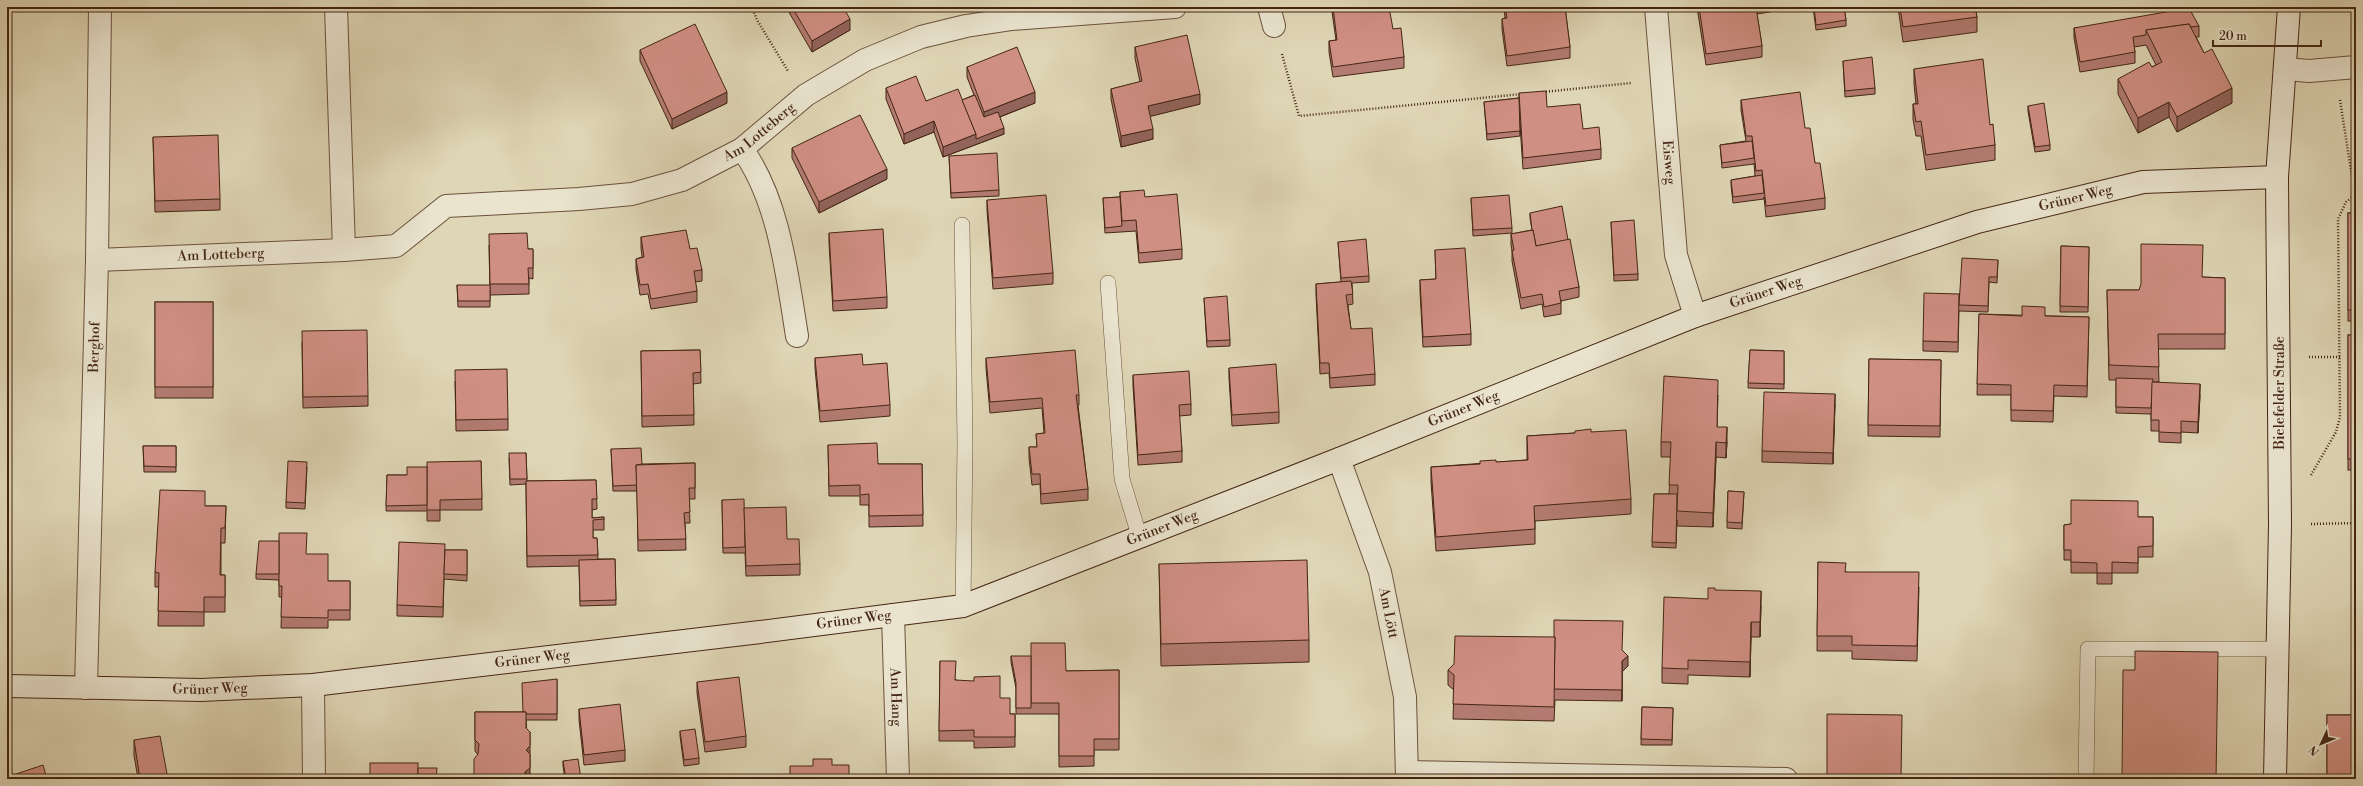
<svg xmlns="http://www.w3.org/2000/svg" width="2363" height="786" font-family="'Libre Bodoni',serif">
  <rect width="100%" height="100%" fill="#dfd6b5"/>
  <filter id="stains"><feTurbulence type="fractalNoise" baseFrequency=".005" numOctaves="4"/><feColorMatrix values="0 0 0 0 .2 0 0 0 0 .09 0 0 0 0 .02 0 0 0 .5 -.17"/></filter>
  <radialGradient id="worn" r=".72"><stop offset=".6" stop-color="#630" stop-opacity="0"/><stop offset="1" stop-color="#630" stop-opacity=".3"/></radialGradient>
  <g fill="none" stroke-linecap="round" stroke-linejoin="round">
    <g stroke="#6b523c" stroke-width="16">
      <g id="lane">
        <polyline points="962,225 965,443 963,606"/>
        <polyline points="1108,283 1122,479 1139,535"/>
        <polyline points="2086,779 2088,649 2278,649"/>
      </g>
    </g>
    <g stroke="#6b523c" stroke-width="24">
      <g id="street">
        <polyline points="336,7 344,250"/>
        <polyline points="1269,7 1274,26"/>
        <path id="s1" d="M1656,7L1676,255L1695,316"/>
        <polyline points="2285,69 2309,71 2356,67"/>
        <path d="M742,149C779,200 787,274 797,336"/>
        <path id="s2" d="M97,260L344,250L396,246L446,206L579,199L632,194L682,180L742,149L806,95L865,60L921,37L966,26L1012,19L1175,7"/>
        <path id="s3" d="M1339,459L1380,572L1405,697L1407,779"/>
        <path id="s4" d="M893,615L898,779"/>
        <polyline points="313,685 314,779"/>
        <path id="s5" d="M86,688L97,260L100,7"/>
        <polyline points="1407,772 1786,779"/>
      </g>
    </g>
    <g stroke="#442614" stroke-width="24">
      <g id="secondary">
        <path id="s6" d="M7,686L201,690L313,685L760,632L963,606L1339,459L1695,316L1977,222L2143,182L2277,177"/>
        <polyline points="2275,779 2280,525 2277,177 2289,7"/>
      </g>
    </g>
    <g stroke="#442614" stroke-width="2.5" stroke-dasharray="1 2" stroke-linecap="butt">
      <polyline points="752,7 757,20 788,71"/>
      <polyline points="1282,54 1299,116 1522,94"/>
      <polyline points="1543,92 1631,83"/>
      <polyline points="2340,100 2355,196"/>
      <polyline points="2309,357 2340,357"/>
      <polyline points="2311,475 2336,432 2340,417 2338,219 2346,202 2356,195"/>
      <polyline points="2311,524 2356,523"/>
    </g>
    <use href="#lane" stroke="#eae4cf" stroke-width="15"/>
    <use href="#street" stroke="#eae4cf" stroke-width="22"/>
    <use href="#secondary" stroke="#eae4cf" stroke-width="22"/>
  </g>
  <g fill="#b37b71" stroke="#442614">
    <polygon points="786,7 843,7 850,30 812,52"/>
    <polygon points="1332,7 1374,7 1374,9 1393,29 1404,57 1404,68 1333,77 1329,52 1329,41 1336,40 1332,12"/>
    <polygon points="1504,7 1565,7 1570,47 1570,58 1507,66 1502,29 1502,19 1505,18"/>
    <polygon points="1697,7 1775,7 1775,11 1757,14 1762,46 1762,57 1706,65"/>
    <polygon points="1813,7 1844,7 1846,20 1846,26 1816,30"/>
    <polygon points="1898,7 1975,7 1977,17 1977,32 1903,42"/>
    <polygon points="2199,26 2199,37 2196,37 2204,53 2232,103 2177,132 2169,117 2138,133 2118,94 2118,79 2152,67 2156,65 2146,45 2134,47 2135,52 2135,63 2080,72 2074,38 2074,28"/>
    <polygon points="1135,47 1200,104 1150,116 1153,139 1121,147 1111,99 1111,89 1140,82 1135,58"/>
    <polygon points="640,50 727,103 672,129 640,61"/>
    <polygon points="1843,61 1875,88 1875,94 1845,97"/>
    <polygon points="967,67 1035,103 1000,117 1004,134 943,157 934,132 904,144 886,99 886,88 926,101 962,100 974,95 967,77"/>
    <polygon points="1914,69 1990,125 1995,145 1995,160 1926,170 1921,136 1916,136 1913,119 1913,104 1916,104 1914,84"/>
    <polygon points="1519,93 1547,107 1583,129 1601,149 1601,159 1523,169 1519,111 1520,136 1487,140 1484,102 1519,98"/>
    <polygon points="1741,100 1805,128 1825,198 1825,209 1766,217 1764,197 1764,199 1733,203 1731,185 1731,180 1755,176 1754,163 1754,164 1722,168 1720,145 1746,141 1741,110"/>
    <polygon points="2028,106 2050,145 2050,150 2035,152 2028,111"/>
    <polygon points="153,137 220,199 220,210 155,212"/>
    <polygon points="792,148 887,179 819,213 792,158"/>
    <polygon points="949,156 999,190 999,196 951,198"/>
    <polygon points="1120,192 1145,197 1182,249 1182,259 1139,263 1136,231 1105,233 1103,198 1120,197"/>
    <polygon points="1471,198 1512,228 1512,233 1473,236"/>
    <polygon points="987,200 1053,273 1053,284 993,289 987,210"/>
    <polygon points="1530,213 1568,240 1579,287 1579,297 1561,301 1561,314 1544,317 1542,304 1521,309 1512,261 1512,251 1511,245 1511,234 1532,230 1530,218"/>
    <rect x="2348" y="213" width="8" height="108"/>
    <polygon points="1611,222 1638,274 1638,280 1614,281"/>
    <polygon points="829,233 887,297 887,308 833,311 829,243"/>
    <polygon points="641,237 690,249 702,270 702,281 695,282 697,291 697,302 651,309 648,294 640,295 636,269 636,259 642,257 641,248"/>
    <polygon points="1338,242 1369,276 1369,282 1352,283 1353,304 1348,305 1351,329 1375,374 1375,385 1330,388 1329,373 1320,374 1316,295 1316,284 1341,282"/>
    <polygon points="489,245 528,249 533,249 533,279 529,278 529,294 490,295 490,307 458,307 457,285 490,293"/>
    <polygon points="2061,246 2089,247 2088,312 2060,312"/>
    <polygon points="1435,250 1471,334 1471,345 1423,347 1420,291 1420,280 1436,279"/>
    <polygon points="1998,260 1997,283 1989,282 1988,312 1959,311 1958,352 1923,351 1923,341 1959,294"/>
    <polygon points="2202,277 2225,278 2225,349 2158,349 2159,382 2153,382 2200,395 2198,433 2181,432 2181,443 2159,442 2159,431 2151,431 2151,414 2116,413 2116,380 2109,380 2107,290 2139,290"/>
    <polygon points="1204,298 1230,340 1230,346 1207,347"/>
    <rect x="155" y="302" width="58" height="96"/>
    <polygon points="1979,314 2089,317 2087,397 2054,396 2053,422 2011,421 2011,395 1977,395"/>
    <rect x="2348" y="335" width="8" height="135"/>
    <polygon points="302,342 368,396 368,406 303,408"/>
    <polygon points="700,350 701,383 693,384 694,425 642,427 641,351"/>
    <polygon points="1750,350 1784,351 1784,389 1748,388"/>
    <polygon points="815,358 863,365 890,405 890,416 820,422 815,368"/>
    <polygon points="986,358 1079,395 1079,405 1078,405 1088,489 1088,500 1041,504 1040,484 1032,485 1029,458 1029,447 1037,447 1036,434 1044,433 1042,408 990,413 986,368"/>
    <polygon points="1869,359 1941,360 1940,437 1868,436"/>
    <polygon points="1229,368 1279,412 1279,423 1232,426 1229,378"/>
    <polygon points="1133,375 1191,404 1191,415 1179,416 1182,451 1182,462 1138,465 1133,386"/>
    <polygon points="455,381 508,419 508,430 456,431"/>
    <polygon points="1718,395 1717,427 1727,442 1726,458 1716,457 1713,527 1677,526 1677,520 1676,548 1652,547 1654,494 1669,494 1671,457 1661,457 1661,442"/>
    <polygon points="1835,404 1833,464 1762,462 1762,451"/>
    <polygon points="1591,432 1631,499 1631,514 1535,521 1535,544 1436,551 1431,482 1431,467 1527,460 1527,436"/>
    <polygon points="828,445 878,464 922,464 923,526 869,527 869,505 860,505 860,496 829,496"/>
    <polygon points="143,446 176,446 176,472 144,472"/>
    <polygon points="611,449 642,464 695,463 695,499 689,499 690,523 685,523 686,550 638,551 637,481 637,491 613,491"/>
    <polygon points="526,453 527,481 596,480 597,509 592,510 592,518 604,517 604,530 593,530 593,538 597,538 598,559 615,559 616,605 580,606 579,566 527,567 526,484 510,485 509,458"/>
    <polygon points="481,461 482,510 440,510 440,521 427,521 427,511 386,511 387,475 407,475 427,467"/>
    <polygon points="307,467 305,509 286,508 286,502"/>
    <polygon points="1728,491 1744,492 1742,529 1727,528"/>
    <polygon points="722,500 744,508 787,539 800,564 800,575 746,576 745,553 723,553"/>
    <polygon points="205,506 226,506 225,543 221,543 221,575 225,575 225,612 204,612 204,626 158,626 159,587 155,587 155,572"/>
    <polygon points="2138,517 2153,517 2153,557 2138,557 2138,573 2112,573 2112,584 2097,584 2097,573 2071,573 2071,560 2064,560 2064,525 2071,524"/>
    <polygon points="445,550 467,550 467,581 444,579 443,617 397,616 397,605"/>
    <polygon points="306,554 328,581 350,581 350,620 328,620 328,628 281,628 282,597 279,597 279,580 256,579 256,574"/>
    <polygon points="1818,562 1846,572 1919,587 1917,661 1852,659 1852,651 1817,651"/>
    <polygon points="1159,564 1309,640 1309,662 1161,666"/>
    <polygon points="1715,590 1761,606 1760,637 1751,637 1750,677 1688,675 1688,684 1662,683 1662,668 1708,599"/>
    <polygon points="1622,650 1628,666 1622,672 1622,701 1555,700 1554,721 1453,719 1454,690 1448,685 1448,670"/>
    <polygon points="1011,656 1066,671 1119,670 1119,750 1094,750 1094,766 1059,767 1059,714 1016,714 1016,688 1011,662"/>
    <polygon points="940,661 956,680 1000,698 1010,714 1015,714 1015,747 974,748 974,741 939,741"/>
    <polygon points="557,679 557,720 526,720 530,778 529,779 474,779 478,755 475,751 475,712 523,712"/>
    <polygon points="697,682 746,736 746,747 705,752 697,693"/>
    <polygon points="1642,707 1673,708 1672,745 1641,745"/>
    <polygon points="579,709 625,750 625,761 584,765 579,720"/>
    <rect x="2327" y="715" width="29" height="64"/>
    <polygon points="680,731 699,758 699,764 684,766 680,736"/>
    <polygon points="134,740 168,779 138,779 134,755"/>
    <polygon points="563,761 581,779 565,779 563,766"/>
  </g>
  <g fill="#92645c" stroke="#442614">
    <polygon points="850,19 850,30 812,52 812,41"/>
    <polygon points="2232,88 2232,103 2177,132 2177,117"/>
    <polygon points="727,92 727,103 672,129 672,119"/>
    <polygon points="1035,92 1035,103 984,123 984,112"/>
    <polygon points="1200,94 1200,104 1148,117 1148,106"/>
    <polygon points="2169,102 2169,117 2138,133 2138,118"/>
    <polygon points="934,121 934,132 904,144 904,134"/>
    <polygon points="1004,128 1004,134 943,157 943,147 976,134"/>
    <polygon points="1153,129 1153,139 1121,147 1121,136"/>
    <polygon points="887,169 887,179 819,213 819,202"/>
    <polygon points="2200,384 2200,395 2198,433 2198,422"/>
    <polygon points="1835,394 1835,404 1833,464 1833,453"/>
    <polygon points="1727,427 1727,442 1726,458 1726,443"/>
    <polygon points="1716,442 1716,457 1713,527 1713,513"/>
    <polygon points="1761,591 1761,606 1760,637 1760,622"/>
    <polygon points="1751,622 1751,637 1750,677 1750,662"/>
    <polygon points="1628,656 1628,666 1622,672 1622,701 1622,661"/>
    <polygon points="530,732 530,778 529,779 525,779 526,750"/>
  </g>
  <g fill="#d08f83" stroke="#442614">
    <polygon points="792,7 843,7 850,19 812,41"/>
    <polygon points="1333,7 1374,7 1374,9 1389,7 1393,29 1401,28 1404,57 1333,67 1329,41 1337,40"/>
    <polygon points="1505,7 1565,7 1570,47 1507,56 1502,19 1507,18"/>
    <polygon points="1699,7 1756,7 1762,46 1706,54"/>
    <polygon points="1814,7 1844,7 1846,20 1816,25"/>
    <polygon points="1900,7 1975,7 1977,17 1903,27"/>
    <polygon points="2189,8 2199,26 2191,27 2189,24 2146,30 2146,35 2133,37 2135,52 2080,62 2074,28"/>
    <polygon points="695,24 727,92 672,119 640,50"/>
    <polygon points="2189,24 2204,53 2212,49 2232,88 2177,117 2169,102 2138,118 2118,79 2149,62 2152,67 2162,62 2146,30"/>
    <polygon points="1187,35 1200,94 1148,106 1153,129 1121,136 1111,89 1142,81 1135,47"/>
    <polygon points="1017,47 1035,92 984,112 967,67"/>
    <polygon points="1872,57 1875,88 1845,91 1843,61"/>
    <polygon points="1983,59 1990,125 1993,124 1995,145 1926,155 1921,121 1916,122 1913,104 1918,104 1914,69"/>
    <polygon points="916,76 926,101 958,89 976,134 943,147 934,121 904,134 886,88"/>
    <polygon points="1546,91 1547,107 1580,104 1583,129 1599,127 1601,149 1523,158 1519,93"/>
    <polygon points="1800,92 1805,128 1810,128 1815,163 1820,163 1825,198 1766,206 1762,170 1756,171 1752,136 1746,136 1741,100"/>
    <polygon points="975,95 984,117 998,112 1004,128 976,139 976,134 962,100"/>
    <polygon points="1519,98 1520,131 1487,134 1484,102"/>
    <polygon points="2044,103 2050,145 2035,147 2028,106"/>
    <polygon points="860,115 887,169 819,202 792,148"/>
    <polygon points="218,135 220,199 155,201 153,137"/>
    <polygon points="1752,141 1754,158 1722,163 1720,145"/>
    <polygon points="997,153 999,190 951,193 949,156"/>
    <polygon points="1762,175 1764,193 1733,197 1731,180"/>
    <polygon points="1144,190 1145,197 1177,194 1182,249 1139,253 1136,220 1122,221 1120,192"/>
    <polygon points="1046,195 1053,273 993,278 987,200"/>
    <polygon points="1509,195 1512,228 1473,230 1471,198"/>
    <polygon points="1120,197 1122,226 1105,228 1103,198"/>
    <polygon points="1562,206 1568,240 1536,246 1533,230 1532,230 1530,213"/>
    <rect x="2348" y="213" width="8" height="97"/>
    <polygon points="1634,220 1638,274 1614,275 1611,222"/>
    <polygon points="883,229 887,297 833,301 829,233"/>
    <polygon points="686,230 690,249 697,248 702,270 694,271 697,291 651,299 648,284 640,285 636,259 644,257 641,237"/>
    <polygon points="1533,230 1536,246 1570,239 1579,287 1559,291 1561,303 1544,307 1542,294 1521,298 1512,251 1514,250 1511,234"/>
    <polygon points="527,233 528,249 533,249 533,268 528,268 529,284 490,284 489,234"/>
    <polygon points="1366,239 1369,276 1341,278 1338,242"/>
    <polygon points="2141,244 2203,245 2202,277 2225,278 2225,334 2158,334 2159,367 2109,365 2107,290 2139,290 2141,284"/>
    <polygon points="2061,246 2089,247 2088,307 2060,306"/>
    <polygon points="1465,248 1471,334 1423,337 1420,280 1436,279 1435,250"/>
    <polygon points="1962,258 1998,260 1997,277 1989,277 1988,306 1959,305"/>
    <polygon points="1351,281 1353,294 1346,295 1351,329 1372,328 1375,374 1330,378 1329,363 1320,363 1316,284"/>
    <polygon points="457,285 490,285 490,301 458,301"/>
    <polygon points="1924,293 1959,294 1958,342 1923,341"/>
    <polygon points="1227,296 1230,340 1207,341 1204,298"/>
    <rect x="155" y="302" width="58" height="85"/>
    <polygon points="2022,306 2045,307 2045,316 2089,317 2087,386 2054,385 2053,411 2011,410 2011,385 1977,384 1979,314 2022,316"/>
    <polygon points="367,330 368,396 303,397 302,331"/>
    <rect x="2348" y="335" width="8" height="124"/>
    <polygon points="700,350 701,372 693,373 694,415 642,416 641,351"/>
    <polygon points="1075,350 1079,395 1076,395 1088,489 1041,494 1040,474 1032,474 1029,447 1037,447 1036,434 1045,433 1042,398 990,402 986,358"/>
    <polygon points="1750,350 1784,351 1784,384 1748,383"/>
    <polygon points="862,354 863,365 887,363 890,405 820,411 815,358"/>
    <polygon points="1869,359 1941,360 1940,426 1868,425"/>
    <polygon points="1276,364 1279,412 1232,415 1229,368"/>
    <polygon points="507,369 508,419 456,420 455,370"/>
    <polygon points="1189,371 1191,404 1179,405 1182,451 1138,455 1133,375"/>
    <polygon points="1664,376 1718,380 1717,427 1727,427 1726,443 1716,442 1713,513 1677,511 1678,485 1669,485 1671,442 1661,442"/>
    <polygon points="2116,378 2153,379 2151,408 2116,407"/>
    <polygon points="2152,382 2200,384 2198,422 2181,421 2181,433 2159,432 2159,420 2151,420"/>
    <polygon points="1764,392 1835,394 1833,453 1762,451"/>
    <polygon points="1591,429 1591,432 1626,430 1631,499 1534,506 1535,529 1436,537 1431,467 1480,464 1480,461 1496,460 1496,462 1528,460 1527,436 1575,433 1575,431"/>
    <polygon points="877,443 878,464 922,464 923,515 869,516 869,494 860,495 860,485 829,486 828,445"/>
    <polygon points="143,446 176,446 176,467 144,466"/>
    <polygon points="641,448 642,464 636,465 637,485 613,486 611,449"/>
    <polygon points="509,453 526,453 527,479 510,479"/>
    <polygon points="288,461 307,462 305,503 286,502"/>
    <polygon points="481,461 482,499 440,500 440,510 427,510 427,462"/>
    <polygon points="695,463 695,488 689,488 690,512 684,513 686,539 638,540 636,465"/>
    <polygon points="407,467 427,467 427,505 386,506 387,475 407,475"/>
    <polygon points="596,480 597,499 592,499 592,518 604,517 604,519 593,520 593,538 597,538 598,555 527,556 526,481"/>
    <polygon points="160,490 205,491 205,506 226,506 225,528 221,528 220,575 225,575 225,597 204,597 204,612 158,611 159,573 155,572"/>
    <polygon points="1728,491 1744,492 1742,523 1727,522"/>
    <polygon points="1654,494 1677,494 1676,543 1652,542"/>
    <polygon points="744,499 745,547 723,548 722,500"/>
    <polygon points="2071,500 2138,501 2138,517 2153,517 2153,546 2138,547 2138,563 2112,562 2112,573 2097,573 2097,563 2071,562 2071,550 2064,550 2064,525 2071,524"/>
    <polygon points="786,507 787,539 799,539 800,564 746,566 744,508"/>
    <polygon points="279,533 307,533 306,554 328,554 328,581 350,581 350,610 328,610 328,618 281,617 282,586 279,586"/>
    <polygon points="259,541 279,541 279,574 256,574"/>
    <polygon points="399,542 445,544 443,607 397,605"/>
    <polygon points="445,550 467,550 467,575 444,574"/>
    <polygon points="615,559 616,600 580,601 579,560"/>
    <polygon points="1307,560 1309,640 1161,644 1159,564"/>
    <polygon points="1818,562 1846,563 1845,572 1919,572 1917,646 1852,645 1852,636 1817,636"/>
    <polygon points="1708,588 1715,588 1715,590 1761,591 1760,622 1751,622 1750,662 1688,660 1688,669 1662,668 1664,597 1708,599"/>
    <polygon points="1554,620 1623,621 1622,650 1628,656 1622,661 1622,690 1554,689 1555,637 1554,637"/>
    <polygon points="1455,636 1555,637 1554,707 1453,704 1454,675 1448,670 1454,664"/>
    <polygon points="1031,643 1065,643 1066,671 1119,670 1119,739 1094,739 1094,756 1059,756 1059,703 1031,703"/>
    <polygon points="2135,651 2218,652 2216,779 2122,779 2123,670 2135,670"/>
    <polygon points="1011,656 1031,656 1031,708 1016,708 1016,683"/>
    <polygon points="940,661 956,661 955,680 974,681 974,677 1000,676 1000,698 1010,698 1010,714 1015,714 1015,737 974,737 974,730 939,731"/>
    <polygon points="739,677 746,736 705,742 697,682"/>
    <polygon points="557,679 557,714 526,714 526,712 523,712 522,683"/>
    <polygon points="620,704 625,750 584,755 579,709"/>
    <polygon points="1642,707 1673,708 1672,740 1641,739"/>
    <polygon points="475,712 526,712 526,728 530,732 530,746 526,750 530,754 530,768 525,772 525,779 474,779 474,759 478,754 479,744 475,740"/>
    <polygon points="1827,714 1902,715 1901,779 1827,779"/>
    <rect x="2327" y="715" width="29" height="60"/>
    <polygon points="695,729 699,758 684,760 680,731"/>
    <polygon points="160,736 168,779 140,779 134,740"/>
    <polygon points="578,759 581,779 566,779 563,761"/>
    <polygon points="813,759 832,759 832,765 849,765 849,779 790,779 790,766 813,766"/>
    <rect x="370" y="763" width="48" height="16"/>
    <polygon points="43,765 47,779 17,779 16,774"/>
    <polygon points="418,768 437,768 436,779 418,779"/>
  </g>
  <g text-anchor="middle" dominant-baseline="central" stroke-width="3" stroke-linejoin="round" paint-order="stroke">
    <g font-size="14" fill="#442614" stroke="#eae4cf">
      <text stroke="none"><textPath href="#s2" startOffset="693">Am Lotteberg</textPath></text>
      <text stroke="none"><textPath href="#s1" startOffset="156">Eisweg</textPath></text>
      <text stroke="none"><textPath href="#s6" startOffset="2147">Grüner Weg</textPath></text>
      <text stroke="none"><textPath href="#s2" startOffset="124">Am Lotteberg</textPath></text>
      <text stroke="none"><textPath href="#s6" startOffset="1823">Grüner Weg</textPath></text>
      <text stroke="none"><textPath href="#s5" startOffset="341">Berghof</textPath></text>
      <text transform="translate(2280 393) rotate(-90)">Bielefelder Straße</text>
      <text stroke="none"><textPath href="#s6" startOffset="1499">Grüner Weg</textPath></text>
      <text stroke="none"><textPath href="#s6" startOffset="1175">Grüner Weg</textPath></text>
      <text stroke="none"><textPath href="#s3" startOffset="162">Am Lött</textPath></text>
      <text stroke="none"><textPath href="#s6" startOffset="851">Grüner Weg</textPath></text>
      <text stroke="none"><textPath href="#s6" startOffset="527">Grüner Weg</textPath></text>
      <text stroke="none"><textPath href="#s6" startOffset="203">Grüner Weg</textPath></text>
      <text stroke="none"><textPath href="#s4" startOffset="82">Am Hang</textPath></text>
    </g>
  </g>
  <rect width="2363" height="786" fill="none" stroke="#dfd6b5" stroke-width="24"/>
  <rect x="8" y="8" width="2347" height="770" fill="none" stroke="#442614" stroke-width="2"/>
  <rect x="12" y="12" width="2339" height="762" fill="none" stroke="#442614"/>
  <g transform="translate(2321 744) rotate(226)" stroke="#eae4cf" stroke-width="3" paint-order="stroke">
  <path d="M0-3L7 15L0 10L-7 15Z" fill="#442614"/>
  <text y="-6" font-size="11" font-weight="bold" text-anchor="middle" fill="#442614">N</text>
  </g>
  <path d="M2213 40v6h108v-6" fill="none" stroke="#442614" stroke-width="2"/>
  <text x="2219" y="40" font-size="12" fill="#442614" stroke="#eae4cf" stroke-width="3" paint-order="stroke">20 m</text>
  <rect width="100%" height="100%" filter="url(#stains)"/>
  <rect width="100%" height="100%" fill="url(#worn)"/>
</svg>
